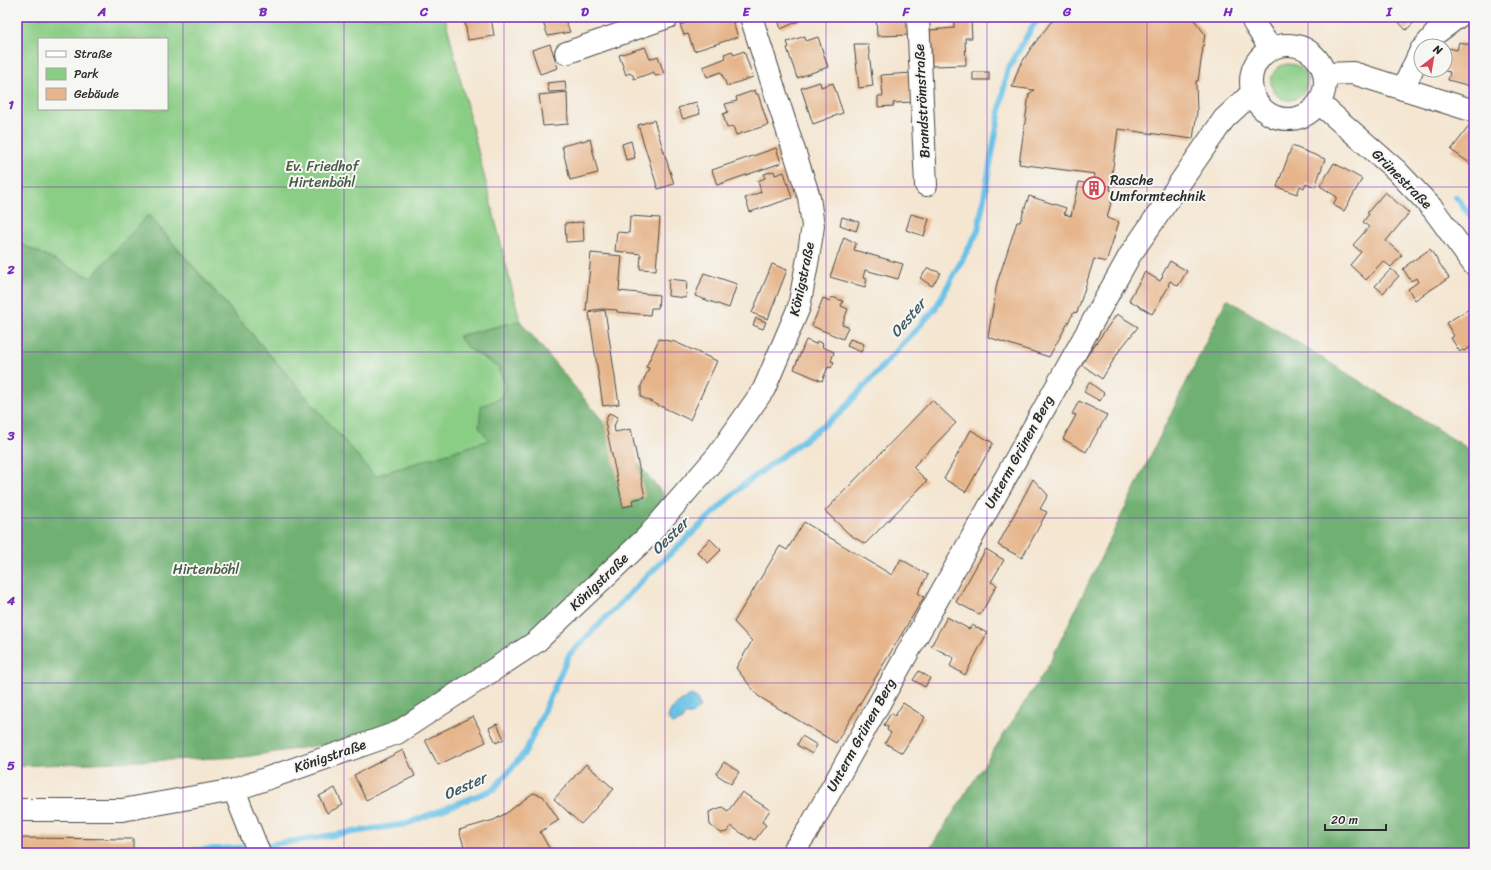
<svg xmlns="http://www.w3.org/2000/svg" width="1491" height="870" font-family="Sriracha,sans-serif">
  <rect width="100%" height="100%" fill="#f6f6f2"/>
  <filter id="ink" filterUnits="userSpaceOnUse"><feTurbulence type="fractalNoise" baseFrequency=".025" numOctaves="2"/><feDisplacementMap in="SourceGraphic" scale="8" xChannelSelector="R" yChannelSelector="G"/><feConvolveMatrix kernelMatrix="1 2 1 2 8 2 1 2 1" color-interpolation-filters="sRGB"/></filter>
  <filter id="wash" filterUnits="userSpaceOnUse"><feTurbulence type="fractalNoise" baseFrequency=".012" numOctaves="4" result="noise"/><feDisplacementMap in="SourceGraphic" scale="16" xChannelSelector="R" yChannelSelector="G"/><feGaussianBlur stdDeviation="0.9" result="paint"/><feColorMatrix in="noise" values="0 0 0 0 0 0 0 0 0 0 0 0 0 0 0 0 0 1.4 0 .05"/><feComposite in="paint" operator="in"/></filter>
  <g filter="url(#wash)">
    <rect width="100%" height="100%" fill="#f4e6d1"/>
    <g fill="#8acd85" stroke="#5a7c58" fill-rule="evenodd">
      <path d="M17,17H445L520,321L458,336L468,348L498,367L505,385L490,440L375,476L149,215L91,278L17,242ZM39,39H167V109H39Z"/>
      <circle cx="1289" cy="82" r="18"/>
    </g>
    <g fill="#6fb072" stroke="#4d6e4e">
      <polygon points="148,215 375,476 489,440 479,427 481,406 501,398 505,385 498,367 468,348 458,336 520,321 673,506 536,642 397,733 244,757 17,766 17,242 91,278"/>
      <polygon points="1227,299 1474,452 1474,853 927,853 1047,668"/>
    </g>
    <path fill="#6ac2e7" stroke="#4a7689" d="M691,695L697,698L700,707L693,714H686L681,721L672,724L668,718C670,706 682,700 691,695Z"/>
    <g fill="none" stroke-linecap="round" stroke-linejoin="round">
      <g stroke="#6ac2e7" stroke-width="6">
        <polyline points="1456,197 1474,221"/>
        <polyline points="261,846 406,824 494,789 526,751 569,655 653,570 742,486 840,413 935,309 978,231 1007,71 1032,27 1040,17"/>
        <polyline points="150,853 252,847"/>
      </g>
    </g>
    <g id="blocks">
      <g fill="#e6b58b">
        <polygon points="464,17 491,17 494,36 468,40"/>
        <polygon points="541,17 575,17 565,20 570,32 548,36"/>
        <polygon points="594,17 611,17 596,22"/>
        <polygon points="701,17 731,17 738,37 694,51 688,34 684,35 680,25"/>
        <polygon points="777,17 807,17 781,29"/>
        <polygon points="876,17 909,17 911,35 877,36"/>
        <polygon points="1055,17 1192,17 1205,34 1198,81 1196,81 1196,84 1197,112 1193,139 1118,129 1110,190 1114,191 1107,218 1119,222 1106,262 1094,259 1077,313 1074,312 1049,357 988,337 997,283 1017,222 1020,222 1029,196 1066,208 1064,214 1071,216 1079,182 1093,185 1095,174 1019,164 1029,94 1034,90 1012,87 1019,67 1031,48"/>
        <polygon points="1394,17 1420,17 1406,30"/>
        <polygon points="954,21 971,21 972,38 965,38 966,65 932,66 930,30 954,28"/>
        <polygon points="805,36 806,41 818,37 828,67 797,78 787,48 789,47 787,42"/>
        <polygon points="1459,42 1474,46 1474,87 1448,80 1450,72 1445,71 1445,63 1449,48 1457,50"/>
        <polygon points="550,44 558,68 540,74 532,50"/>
        <polygon points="854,44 868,44 873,86 859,88"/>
        <polygon points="645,47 650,59 658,56 664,74 655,76 654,72 634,79 633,75 629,73 626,75 619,55"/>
        <polygon points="732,51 734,55 744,51 753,77 727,86 721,72 707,77 703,67 726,58 724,54"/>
        <rect x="973" y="72" width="16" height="8"/>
        <polygon points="913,73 915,102 893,103 894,106 878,107 878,96 883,96 881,75"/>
        <polygon points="565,81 566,91 549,92 547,83"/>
        <polygon points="820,82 821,87 833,83 843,113 813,124 801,88"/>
        <polygon points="755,90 756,94 758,94 768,125 736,135 733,126 727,128 723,114 728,112 725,104 737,101 736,97"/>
        <polygon points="567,92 568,124 543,126 539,95"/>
        <polygon points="696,102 700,114 683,119 678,108"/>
        <polygon points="654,120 674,184 658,189 638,125"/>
        <polygon points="1470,125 1474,128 1474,166 1451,150"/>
        <polygon points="590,139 598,173 570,180 562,146"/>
        <polygon points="631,141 635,158 626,160 622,144"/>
        <polygon points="1292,146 1325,159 1315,187 1306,183 1304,188 1300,186 1297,194 1277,187"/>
        <polygon points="776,148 781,163 717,185 712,170"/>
        <polygon points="1334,163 1362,179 1344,211 1333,205 1337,197 1320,186"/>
        <polygon points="774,171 775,175 784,172 792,198 750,212 745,198 761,192 758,181 765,178 764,174"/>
        <polygon points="1385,192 1409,213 1386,241 1402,255 1391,267 1383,261 1366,280 1350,265 1361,252 1353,245 1369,227 1363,222 1369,214 1367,213"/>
        <polygon points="911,214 929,219 924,236 906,230"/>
        <polygon points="630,216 660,218 656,270 640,269 641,254 615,251 617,232 629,233"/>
        <polygon points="842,217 859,222 856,231 840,225"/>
        <polygon points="583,222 584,241 566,242 565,223"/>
        <polygon points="844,237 856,243 854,250 903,264 898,279 865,270 863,278 867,279 865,287 830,277"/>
        <polygon points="1430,249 1449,278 1415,300 1408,289 1418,282 1416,278 1411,281 1403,269 1407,266 1407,265"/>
        <polygon points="591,253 622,256 619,291 659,295 658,308 651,308 650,315 617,312 617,310 602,309 586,311"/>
        <polygon points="1170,261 1187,271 1178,286 1170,281 1168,285 1169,286 1152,314 1129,300 1145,272 1160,281 1163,276 1162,275"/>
        <polygon points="772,264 787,270 768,319 752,313"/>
        <polygon points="928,268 941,273 932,286 920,278"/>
        <polygon points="1391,269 1399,276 1383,293 1375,286"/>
        <polygon points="704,273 737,284 729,308 695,296"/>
        <polygon points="669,279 687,281 686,298 668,296"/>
        <polygon points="832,297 843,301 841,306 848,309 842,325 848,327 843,339 812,326 823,298 830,301"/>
        <polygon points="1469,309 1474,317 1474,345 1464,351 1462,350 1460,352 1451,338 1454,336 1446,323"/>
        <polygon points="605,310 619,404 603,406 589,313"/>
        <polygon points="1117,314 1138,327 1119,351 1102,379 1081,364"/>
        <polygon points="756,318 766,322 763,329 753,325"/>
        <polygon points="659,339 675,342 717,361 690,420 641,397 641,386 649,368 646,367"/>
        <polygon points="850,339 864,344 861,352 847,346"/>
        <polygon points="806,340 816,344 817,341 823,344 822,347 834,352 831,361 834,362 831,368 828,367 822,381 794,369"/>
        <polygon points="1089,382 1104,393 1100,401 1084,392"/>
        <polygon points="932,400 956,423 913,467 927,481 865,544 849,534 825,511"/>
        <polygon points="1079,401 1107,415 1086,452 1063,439 1076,415 1072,414"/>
        <polygon points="609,413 618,417 614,426 615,432 631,429 645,497 632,500 633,505 623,507 605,422"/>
        <polygon points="971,430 993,443 966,492 944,479"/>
        <polygon points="1033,479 1048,495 1040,509 1047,512 1022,558 998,545"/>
        <polygon points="804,522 892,575 901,559 928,575 918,593 924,597 836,743 758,696 736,668 752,641 734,622 780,546 787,550"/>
        <polygon points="710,539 721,550 708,563 697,552"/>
        <polygon points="986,549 1004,560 991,582 997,585 980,615 956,602"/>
        <polygon points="947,617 969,629 972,625 987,633 965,675 950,666 954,658 931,646"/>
        <polygon points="919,671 930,678 925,687 913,680"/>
        <polygon points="903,703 925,717 902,753 885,743 891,733 887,730 888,727 884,725 891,713 895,716"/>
        <polygon points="473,716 486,742 438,765 425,740"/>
        <polygon points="497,724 504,739 496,743 489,728"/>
        <polygon points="802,736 817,745 812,754 797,745"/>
        <polygon points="403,750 415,776 366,800 354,775"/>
        <polygon points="724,762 739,772 731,784 716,774"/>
        <polygon points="586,764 614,789 581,824 554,799"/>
        <polygon points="335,788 343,805 327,813 319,796"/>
        <polygon points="742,792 770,810 762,822 766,825 755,840 751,837 750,839 731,826 727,832 721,833 710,825 709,812 722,807 728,811"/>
        <polygon points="533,793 543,796 559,820 540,832 552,853 466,853 459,830 494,820 508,812"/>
        <polygon points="17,838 133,839 133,853 17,853"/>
      </g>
    </g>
  </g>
  <g filter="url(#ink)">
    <use href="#blocks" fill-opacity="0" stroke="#494744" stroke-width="1"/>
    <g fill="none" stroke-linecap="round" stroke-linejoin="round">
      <g stroke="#494744" stroke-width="24">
        <g id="minor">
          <polyline points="918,17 926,185"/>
          <polyline points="1425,46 1435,34 1458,17"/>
          <polyline points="566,53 668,17"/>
          <polyline points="1325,74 1353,73 1474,111"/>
          <polyline points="1403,89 1421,50"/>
          <polyline points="259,853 234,790 397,733 536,642 647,537 718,455 764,389 799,307 808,258 813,226 809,197 751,17"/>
          <polyline points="792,853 809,829 1130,255 1224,119 1252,93"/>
        </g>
      </g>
      <g stroke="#494744" stroke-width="24">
        <g id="tertiary">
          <polyline points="1251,17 1255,25 1271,49"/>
          <circle cx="1288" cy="82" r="37"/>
          <polyline points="1319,103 1396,170 1433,209 1474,265"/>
          <polyline points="17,810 122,810 234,790"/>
        </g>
      </g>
      <use href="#minor" stroke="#fff" stroke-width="22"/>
      <use href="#tertiary" stroke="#fff" stroke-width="22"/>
    </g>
  </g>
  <path fill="none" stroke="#7b2cbf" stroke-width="1" stroke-opacity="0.55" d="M183,17V853M344,17V853M504,17V853M665,17V853M826,17V853M987,17V853M1147,17V853M1308,17V853M17,187H1474M17,352H1474M17,518H1474M17,683H1474"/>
  <defs>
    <g id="building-ring" transform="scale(1.15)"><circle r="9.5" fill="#f6f6f2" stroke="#d1495b" stroke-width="1.5"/><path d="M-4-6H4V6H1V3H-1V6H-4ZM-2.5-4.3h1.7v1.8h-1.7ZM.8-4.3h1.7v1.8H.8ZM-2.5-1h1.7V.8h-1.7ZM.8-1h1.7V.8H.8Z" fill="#d1495b"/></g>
  </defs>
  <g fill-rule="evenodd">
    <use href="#building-ring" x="1094" y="188"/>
  </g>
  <g text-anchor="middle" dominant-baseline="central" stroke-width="4" stroke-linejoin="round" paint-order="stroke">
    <g font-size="14" fill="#2b2b2b" stroke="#f6f6f2">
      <text transform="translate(922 101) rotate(-93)">Brandströmstraße</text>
      <text transform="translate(1402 179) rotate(45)">Grünestraße</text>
      <text transform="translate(802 279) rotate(-78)">Königstraße</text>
      <text transform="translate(1019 452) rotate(-61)">Unterm Grünen Berg</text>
      <text transform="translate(599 582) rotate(-44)">Königstraße</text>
      <text transform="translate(861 735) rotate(-61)">Unterm Grünen Berg</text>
      <text transform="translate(330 756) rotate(-19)">Königstraße</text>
    </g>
    <g font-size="14" fill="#485c46" stroke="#f6f6f2">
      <text x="322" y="166">Ev. Friedhof<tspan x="322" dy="16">Hirtenböhl</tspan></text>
      <text x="206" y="569">Hirtenböhl</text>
    </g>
    <g font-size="14" fill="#2b2b2b" stroke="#f6f6f2" text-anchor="start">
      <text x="1110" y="180">Rasche<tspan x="1110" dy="16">Umformtechnik</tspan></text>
    </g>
    <g font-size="15" font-style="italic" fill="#3e5863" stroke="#f6f6f2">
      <text transform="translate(908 318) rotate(-49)">Oester</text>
      <text transform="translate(670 536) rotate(-44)">Oester</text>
      <text transform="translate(465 786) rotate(-24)">Oester</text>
    </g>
  </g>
  <rect width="1491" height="870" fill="none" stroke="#f6f6f2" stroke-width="44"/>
  <rect x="38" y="38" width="130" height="72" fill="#f6f6f2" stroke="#a5a5a2"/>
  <rect x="46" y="51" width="20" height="6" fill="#ffffff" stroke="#a5a5a2"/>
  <text x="74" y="58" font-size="12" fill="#2b2b2b">Straße</text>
  <rect x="46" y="68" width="20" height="12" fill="#8acd85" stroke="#a5a5a2"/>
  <text x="74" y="78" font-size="12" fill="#2b2b2b">Park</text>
  <rect x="46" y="88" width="20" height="12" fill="#e6b58b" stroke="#a5a5a2"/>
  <text x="74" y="98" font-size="12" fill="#2b2b2b">Gebäude</text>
  <g transform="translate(1433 58) rotate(31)"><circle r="19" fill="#f6f6f2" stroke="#a5a5a2"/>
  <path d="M0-3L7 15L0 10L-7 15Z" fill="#d1495b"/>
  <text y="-6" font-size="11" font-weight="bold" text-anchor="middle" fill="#2b2b2b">N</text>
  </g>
  <path d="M1325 824v6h61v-6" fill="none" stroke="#2b2b2b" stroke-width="2"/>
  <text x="1331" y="824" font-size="12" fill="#2b2b2b" stroke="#f6f6f2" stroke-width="3" paint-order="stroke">20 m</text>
  <rect x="22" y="22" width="1447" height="826" fill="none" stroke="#7b2cbf" stroke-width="1.5"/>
  <g font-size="13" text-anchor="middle" font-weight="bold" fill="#7b2cbf">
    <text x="102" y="16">A</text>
    <text x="263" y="16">B</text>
    <text x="424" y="16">C</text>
    <text x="585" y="16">D</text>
    <text x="746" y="16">E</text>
    <text x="906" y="16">F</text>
    <text x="1067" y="16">G</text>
    <text x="1228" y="16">H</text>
    <text x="1389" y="16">I</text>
    <text x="11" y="109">1</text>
    <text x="11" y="274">2</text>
    <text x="11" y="440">3</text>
    <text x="11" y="605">4</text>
    <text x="11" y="770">5</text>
  </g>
</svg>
